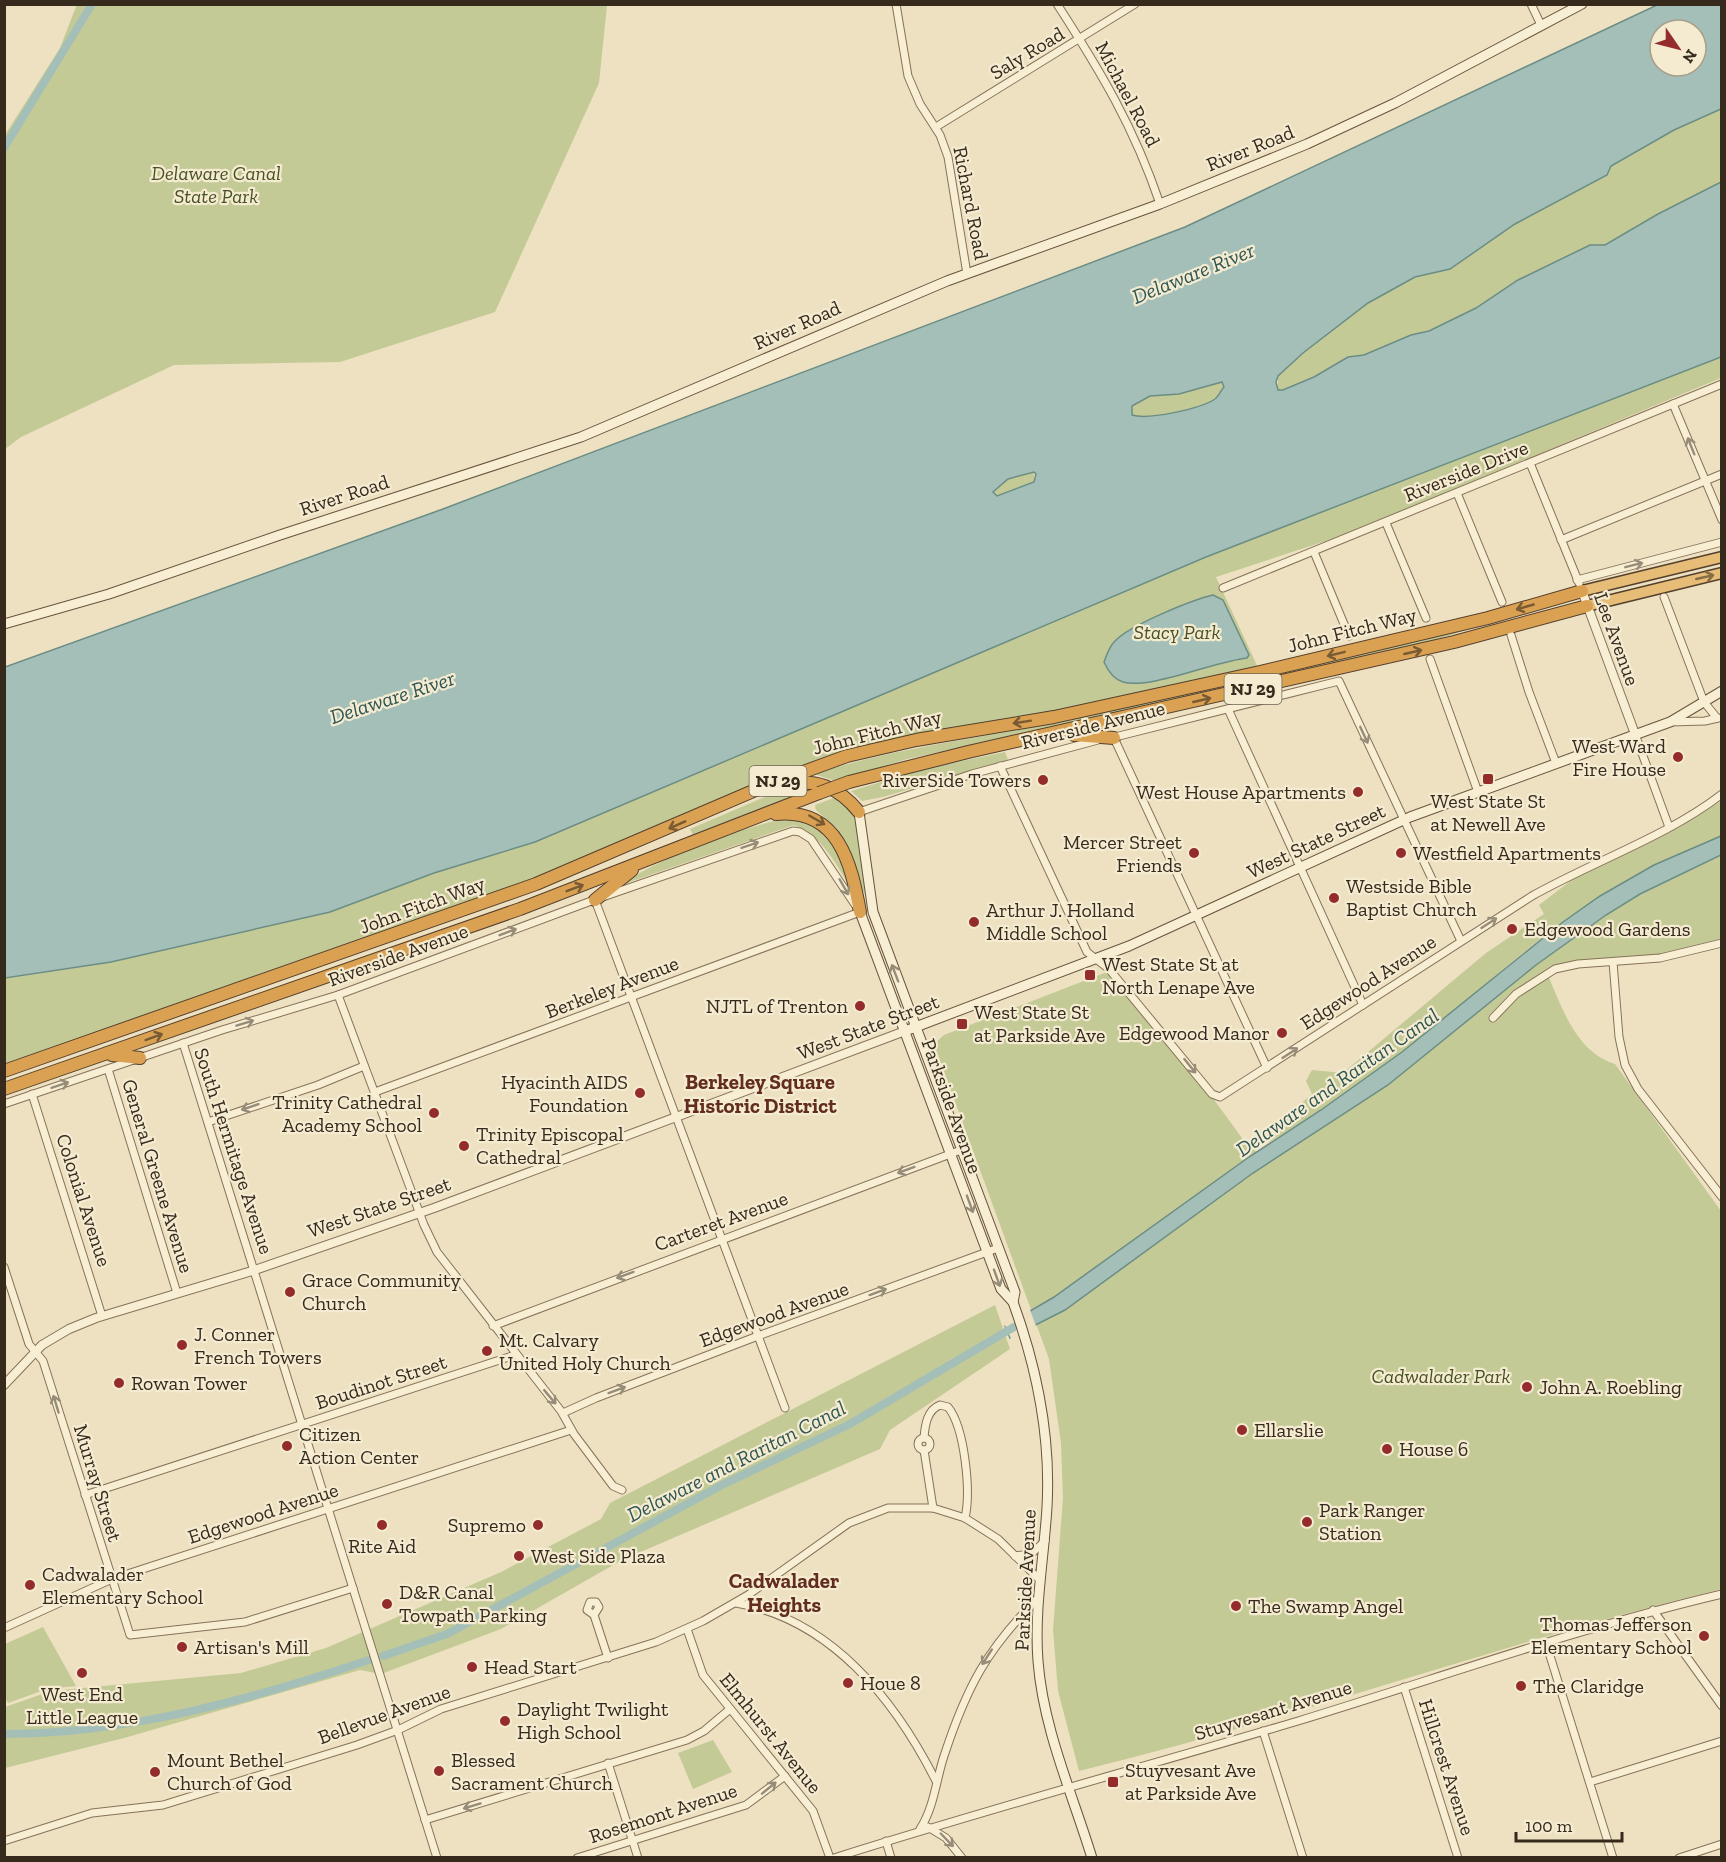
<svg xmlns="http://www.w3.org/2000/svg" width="1726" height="1862" font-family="'Zilla Slab',serif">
  <rect width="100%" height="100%" fill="#ede1c1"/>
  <g fill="#c3ca96">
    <polygon points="77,4 607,4 607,5 599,83 495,312 340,362 174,365 21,437 5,449 5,135 60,48"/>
    <polygon points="1721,109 1721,182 1658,214 1604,245 1590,245 1518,280 1476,308 1429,331 1411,335 1364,355 1348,357 1314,377 1283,390 1278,390 1278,376 1303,353 1368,303 1415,277 1450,269 1515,224 1607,175 1611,166 1674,130"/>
    <polygon points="1721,357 1721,378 1341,536 1216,577 1260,672 847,756 579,867 5,1071 5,978 111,962 330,912 434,873 535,842 1206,557"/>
    <path d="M1222,382L1224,387C1221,390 1219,396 1215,399C1200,410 1149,420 1132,415V407L1150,396L1179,394Z"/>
    <polygon points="1034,471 1034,482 997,496 993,491 1008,479"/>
    <path d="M1472,628L1427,643L1118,714L907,759L835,781L814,774C898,747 978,739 1063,721C1200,692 1336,659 1472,628Z"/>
    <polygon points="1005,752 1008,760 883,797 862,801 851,791 924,769"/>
    <polygon points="790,786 818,786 693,835 690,829"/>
    <polygon points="839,796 855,815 861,838 865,895 838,830 816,810 815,805"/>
    <path d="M1721,801V836C1679,854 1638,872 1599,897C1529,942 1468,1002 1402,1052C1360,1084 1315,1114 1270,1142L1257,1134L1288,1115L1312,1094L1306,1081L1312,1070L1343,1073L1486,953L1544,914L1539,905L1577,876L1693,819Z"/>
    <path d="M792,817L826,831L840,852L853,893C839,868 822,835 794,825L618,886C661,857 741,827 792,817Z"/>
    <path d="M1721,856V943L1705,949L1547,973C1562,1008 1576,1052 1615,1064L1721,1211V1589C1505,1642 1295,1719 1079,1771L1058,1691L1053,1630L1063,1498L1061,1443L1049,1359L934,1044L944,1035L1107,972L1215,1101L1247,1145L1257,1152L1347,1112L1388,1085L1536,965L1606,915L1640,894Z"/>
    <polygon points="995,1305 1010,1349 890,1430 880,1449 622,1560 501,1629 381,1674 360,1670 124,1738 5,1768 5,1707 51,1691 241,1673 326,1648 501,1572 601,1519 610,1503"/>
    <polygon points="43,1627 76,1686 47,1689 8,1703 5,1698 5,1644"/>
    <polygon points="713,1740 732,1772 693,1789 678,1753"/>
  </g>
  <g fill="#a4bfb8" stroke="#6b8d85" stroke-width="1.5" fill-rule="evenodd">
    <path d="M1657,5H1721V109L1674,130L1611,166L1607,175L1515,224L1450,269L1415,277L1368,303L1303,353L1278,376L1276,382L1278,390H1283L1314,377L1348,357L1364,355L1411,335L1429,331L1476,308L1518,280L1590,245H1605L1658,214L1721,182V357L1206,557L535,842L434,873L330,912L111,962L5,978V667L443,509L1185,227ZM1660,30H1696V66H1660ZM1222,382L1224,387C1221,390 1219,396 1215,399C1200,409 1148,420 1132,415V406L1150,396L1179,394ZM1034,472L1036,474L1034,482L997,496L993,492L1008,479Z"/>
    <path d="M1213,595L1223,600L1249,655L1247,658C1216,661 1149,690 1123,682C1113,679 1108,671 1104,662C1107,654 1109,647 1115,641C1130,625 1192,600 1213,595Z"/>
    <polygon points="1721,836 1721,855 1640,894 1606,915 1536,965 1388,1085 1253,1173 1065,1310 1010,1338 1005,1326 1054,1297 1249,1157 1321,1110 1402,1052 1563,922 1600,896 1654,865"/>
  </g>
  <polygon fill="#ede1c1" points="1029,1307 1036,1326 1012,1341 1004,1323"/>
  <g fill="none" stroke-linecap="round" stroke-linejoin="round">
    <g stroke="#a4bfb8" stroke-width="8">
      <polyline points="4,148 92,4"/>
      <polyline points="383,1656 447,1634 722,1485 850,1424 1014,1327"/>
      <path d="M4,1734C128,1734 252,1699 369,1660"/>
    </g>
    <g stroke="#867259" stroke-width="9">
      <g id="minor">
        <polyline points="896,4 908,76 920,104 940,135 948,157 967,274"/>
        <path d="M1057,4C1101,72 1134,127 1160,204"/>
        <polyline points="1531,4 1541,25"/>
        <polyline points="936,127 1135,4"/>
        <polyline points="1673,404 1722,520"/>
        <polyline points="1530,463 1579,583"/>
        <polyline points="1457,493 1502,602"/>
        <polyline points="1386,523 1426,618"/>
        <polyline points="1561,540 1722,474"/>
        <polyline points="1314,552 1349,636"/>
        <polyline points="1577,580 1722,542"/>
        <polyline points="1223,588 1722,384"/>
        <polyline points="1664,597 1704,702 1717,718"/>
        <polyline points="1511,635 1529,692 1556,763"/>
        <polyline points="1430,659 1478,792"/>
        <polyline points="1228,709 1363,1005"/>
        <polyline points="1670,722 1705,721 1718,718"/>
        <polyline points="1635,734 1669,827"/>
        <polyline points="1111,738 1339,681 1461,941"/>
        <polyline points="1114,738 1267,1068"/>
        <path d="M1000,766L1087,952L1109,969L1212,1094L1220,1097L1532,896C1592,862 1668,836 1722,794"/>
        <polyline points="859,812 972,774 1098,740"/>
        <polyline points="595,900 785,1408"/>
        <polyline points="1613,962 1619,1037 1625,1065 1638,1089 1722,1197"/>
        <polyline points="338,995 424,1225 437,1252 561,1411 574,1434 613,1486 622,1490"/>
        <polyline points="1493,1018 1516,994 1555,969 1578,964 1660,958 1722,943"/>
        <polyline points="183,1043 437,1858"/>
        <polyline points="108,1069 177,1293"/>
        <polyline points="32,1094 102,1316"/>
        <polyline points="4,1104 222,1030 338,995 594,900 793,831 800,832 811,839 860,912 375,1092"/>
        <polyline points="208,1122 318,1085 364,1066"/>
        <polyline points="4,1267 29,1344 43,1361 130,1635 245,1622 353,1588"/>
        <polyline points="493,1326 961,1150"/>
        <polyline points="563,1413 596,1398 758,1336 998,1248"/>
        <path d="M924,1438C925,1425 927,1410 940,1405L948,1407C965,1428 971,1492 965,1518"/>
        <circle cx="924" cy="1444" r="6"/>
        <polyline points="924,1450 933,1508"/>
        <polyline points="85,1495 515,1355"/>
        <polyline points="1015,1556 1031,1554 1045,1541"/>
        <path d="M736,1603C831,1619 895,1700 936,1781"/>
        <polyline points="1653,1610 1722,1706"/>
        <polyline points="594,1615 599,1607 596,1602 590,1602 587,1610 594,1615 608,1658"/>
        <polyline points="4,1628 112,1579 571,1430"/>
        <polyline points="687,1629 703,1675 813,1811 830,1858"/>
        <polyline points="1546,1643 1613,1858"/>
        <polyline points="1404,1687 1458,1858"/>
        <polyline points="1263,1731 1303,1858"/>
        <polyline points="608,1763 638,1858"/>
        <polyline points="1590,1782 1722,1741"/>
        <polyline points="425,1820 687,1740 704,1731 730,1709"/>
        <polyline points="928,1827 946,1838 962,1858"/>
        <path d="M920,1829C934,1808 936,1780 944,1756C967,1686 987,1649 1039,1597"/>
        <polyline points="4,1841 92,1813 163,1805 357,1745 398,1730 441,1709 656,1642 703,1621 748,1595 849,1523 888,1508 933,1508 965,1518 998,1539 1040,1580"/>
        <polyline points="886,1841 891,1858"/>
        <polyline points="577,1858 746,1805 785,1776"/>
        <path d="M834,1858C988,1809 1144,1767 1298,1721C1439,1678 1578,1628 1722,1594"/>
        <polyline points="1679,1858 1722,1844"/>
      </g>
    </g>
    <g stroke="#867259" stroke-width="10">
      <g id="tertiary">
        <polyline points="1582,591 1635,734"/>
        <polyline points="4,1385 42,1345 69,1329 96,1318 255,1270 434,1208 905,1031"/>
      </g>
    </g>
    <g stroke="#68533d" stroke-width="11">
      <g id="secondary">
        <polyline points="4,624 109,594 280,535 581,437 947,281 1160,204 1307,144 1395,103 1582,4"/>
        <path d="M859,812L873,912L1015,1292L1013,1302C1037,1368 1051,1436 1047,1507C1044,1558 1034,1609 1038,1661C1043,1728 1072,1793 1092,1858"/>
        <polyline points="860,912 1001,1289 1013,1302"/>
        <polyline points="905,1031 1129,946 1410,817 1670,722 1722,691"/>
      </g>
    </g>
    <g stroke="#54402e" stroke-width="13">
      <g id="trunk">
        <polyline points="1582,591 1722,557"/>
        <polyline points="1587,606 1722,573"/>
      </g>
    </g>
    <g stroke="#54402e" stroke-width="14">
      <g id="motorway">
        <polyline points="1074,735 1114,738"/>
        <polyline points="849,782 968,752 1454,642 1587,606"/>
        <path d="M784,784C816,779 838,786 859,812"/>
        <path d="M776,814C838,808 851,862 860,912"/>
        <polyline points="595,900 632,870"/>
        <polyline points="112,1055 140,1058"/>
        <polyline points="4,1071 536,884 765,786 847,756 916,740 1054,717 1260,672 1488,618 1582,591"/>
        <polyline points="4,1089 520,909 819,793"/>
      </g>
    </g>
    <use href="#minor" stroke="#f8eed4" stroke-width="7"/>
    <use href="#tertiary" stroke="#f8eed4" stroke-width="8"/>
    <use href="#secondary" stroke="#f8eed4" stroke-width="9"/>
    <use href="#trunk" stroke="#e6bc76" stroke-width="10"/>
    <use href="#motorway" stroke="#dba153" stroke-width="12"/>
    <g stroke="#54402e" stroke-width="14" stroke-linecap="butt">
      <polyline id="motorway-bridge" points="819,793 849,782"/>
    </g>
    <use href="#motorway-bridge" stroke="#dba153" stroke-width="12"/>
  </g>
  <defs><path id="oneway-shaft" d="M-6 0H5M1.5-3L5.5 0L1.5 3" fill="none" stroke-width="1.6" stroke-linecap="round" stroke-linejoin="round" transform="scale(1.5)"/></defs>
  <g stroke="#978c78">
    <use href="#oneway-shaft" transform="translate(1691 446) rotate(-112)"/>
    <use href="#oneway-shaft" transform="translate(1634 565) rotate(-14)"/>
    <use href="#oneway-shaft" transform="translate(1364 735) rotate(65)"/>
    <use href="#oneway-shaft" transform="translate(750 845) rotate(-19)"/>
    <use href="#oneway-shaft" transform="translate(844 887) rotate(60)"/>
    <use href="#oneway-shaft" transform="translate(1489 923) rotate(-33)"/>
    <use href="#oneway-shaft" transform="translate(508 932) rotate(-21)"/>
    <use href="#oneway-shaft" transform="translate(895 973) rotate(-111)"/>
    <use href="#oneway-shaft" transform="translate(245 1023) rotate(-17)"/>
    <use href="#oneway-shaft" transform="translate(1290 1053) rotate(-33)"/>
    <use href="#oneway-shaft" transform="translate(1190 1066) rotate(51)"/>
    <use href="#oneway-shaft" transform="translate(60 1085) rotate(-18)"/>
    <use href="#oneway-shaft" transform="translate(250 1107) rotate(161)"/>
    <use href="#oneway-shaft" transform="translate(906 1170) rotate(160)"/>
    <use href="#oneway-shaft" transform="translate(970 1204) rotate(70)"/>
    <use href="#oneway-shaft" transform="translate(625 1275) rotate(160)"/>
    <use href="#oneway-shaft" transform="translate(997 1278) rotate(70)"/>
    <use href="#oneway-shaft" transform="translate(878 1292) rotate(-20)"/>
    <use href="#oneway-shaft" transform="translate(617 1390) rotate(-20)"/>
    <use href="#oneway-shaft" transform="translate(550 1397) rotate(50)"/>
    <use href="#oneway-shaft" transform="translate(56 1404) rotate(-107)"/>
    <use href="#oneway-shaft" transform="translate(987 1657) rotate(123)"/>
    <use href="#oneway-shaft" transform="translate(769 1788) rotate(-39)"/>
    <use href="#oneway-shaft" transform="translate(472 1806) rotate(163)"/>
    <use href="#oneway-shaft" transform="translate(947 1840) rotate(46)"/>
  </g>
  <use stroke="#856c45" href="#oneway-shaft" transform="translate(1705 577) rotate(-13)"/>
  <g stroke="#785a33">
    <use href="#oneway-shaft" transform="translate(1525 607) rotate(164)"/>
    <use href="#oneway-shaft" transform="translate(1413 652) rotate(-13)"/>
    <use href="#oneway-shaft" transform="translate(1336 654) rotate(166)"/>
    <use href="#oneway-shaft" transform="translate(1202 700) rotate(-13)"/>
    <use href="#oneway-shaft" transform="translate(1022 722) rotate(171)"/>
    <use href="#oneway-shaft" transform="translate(817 820) rotate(30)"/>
    <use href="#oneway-shaft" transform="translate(677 825) rotate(156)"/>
    <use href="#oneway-shaft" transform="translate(575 888) rotate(-21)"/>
    <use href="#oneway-shaft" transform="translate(154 1037) rotate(-20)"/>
  </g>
  <g fill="#942c2b" stroke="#f4ebd1" stroke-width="2">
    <circle cx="1678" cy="757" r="6"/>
    <rect x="1482" y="773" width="12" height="12" rx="3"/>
    <circle cx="1043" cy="780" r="6"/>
    <circle cx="1358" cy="792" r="6"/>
    <circle cx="1194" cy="853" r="6"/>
    <circle cx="1401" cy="853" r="6"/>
    <circle cx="1334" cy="898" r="6"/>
    <circle cx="974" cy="922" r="6"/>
    <circle cx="1512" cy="929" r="6"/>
    <rect x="1084" y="969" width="12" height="12" rx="3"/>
    <circle cx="860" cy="1006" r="6"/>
    <rect x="956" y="1018" width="12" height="12" rx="3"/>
    <circle cx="1282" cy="1033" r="6"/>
    <circle cx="640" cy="1093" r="6"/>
    <circle cx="434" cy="1113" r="6"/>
    <circle cx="464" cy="1146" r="6"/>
    <circle cx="290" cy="1292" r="6"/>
    <circle cx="182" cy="1345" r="6"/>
    <circle cx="487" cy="1351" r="6"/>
    <circle cx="119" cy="1383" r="6"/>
    <circle cx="1527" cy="1387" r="6"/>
    <circle cx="1242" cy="1430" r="6"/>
    <circle cx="287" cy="1446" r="6"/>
    <circle cx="1387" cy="1449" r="6"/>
    <circle cx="1307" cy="1522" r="6"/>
    <circle cx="382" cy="1525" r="6"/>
    <circle cx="538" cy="1525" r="6"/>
    <circle cx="519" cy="1556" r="6"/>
    <circle cx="30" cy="1585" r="6"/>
    <circle cx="387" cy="1604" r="6"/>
    <circle cx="1236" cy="1606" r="6"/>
    <circle cx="1704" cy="1636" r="6"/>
    <circle cx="182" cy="1647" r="6"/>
    <circle cx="472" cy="1667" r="6"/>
    <circle cx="82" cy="1673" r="6"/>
    <circle cx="848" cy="1683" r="6"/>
    <circle cx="1521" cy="1686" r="6"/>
    <circle cx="505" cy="1721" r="6"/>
    <circle cx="439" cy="1771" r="6"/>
    <circle cx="155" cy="1772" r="6"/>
    <rect x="1107" y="1776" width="12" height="12" rx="3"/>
  </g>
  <g text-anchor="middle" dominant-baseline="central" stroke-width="4.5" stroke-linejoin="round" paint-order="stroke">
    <g fill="#f4ebd1" stroke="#6f6453" stroke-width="1.5">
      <rect x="1224.5" y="674" width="57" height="30" rx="4.5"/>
      <rect x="749.5" y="766" width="57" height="30" rx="4.5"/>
    </g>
    <g font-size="18" font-weight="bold" fill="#362a1d">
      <text x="1253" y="689">NJ 29</text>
      <text x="778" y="781">NJ 29</text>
    </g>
    <g font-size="20" fill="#362a1d" stroke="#f4ebd1">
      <text transform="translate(1027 53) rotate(-31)">Saly Road</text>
      <text transform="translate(1128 94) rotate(62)">Michael Road</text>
      <text transform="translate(1250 148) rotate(-22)">River Road</text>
      <text transform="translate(971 203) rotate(79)">Richard Road</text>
      <text transform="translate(797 325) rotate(-24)">River Road</text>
      <text transform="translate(1466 471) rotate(-22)">Riverside Drive</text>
      <text transform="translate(344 495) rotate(-18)">River Road</text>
      <text transform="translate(1352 630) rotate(-14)">John Fitch Way</text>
      <text transform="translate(1617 639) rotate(70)">Lee Avenue</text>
      <text transform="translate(1093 725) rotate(-14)">Riverside Avenue</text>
      <text transform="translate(877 732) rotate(-14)">John Fitch Way</text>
      <text transform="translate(1316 841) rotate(-25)">West State Street</text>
      <text transform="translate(422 905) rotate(-20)">John Fitch Way</text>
      <text transform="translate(398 955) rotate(-20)">Riverside Avenue</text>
      <text transform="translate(1368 982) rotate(-33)">Edgewood Avenue</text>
      <text transform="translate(612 987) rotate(-21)">Berkeley Avenue</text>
      <text transform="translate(868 1027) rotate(-21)">West State Street</text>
      <text transform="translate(952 1106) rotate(70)">Parkside Avenue</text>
      <text transform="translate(234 1151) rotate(72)">South Hermitage Avenue</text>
      <text transform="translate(158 1176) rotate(73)">General Greene Avenue</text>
      <text transform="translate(84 1200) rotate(72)">Colonial Avenue</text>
      <text transform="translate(379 1207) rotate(-19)">West State Street</text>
      <text transform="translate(721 1221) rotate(-20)">Carteret Avenue</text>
      <text transform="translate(774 1314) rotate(-20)">Edgewood Avenue</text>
      <text transform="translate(381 1382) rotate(-18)">Boudinot Street</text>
      <text transform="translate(98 1483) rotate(73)">Murray Street</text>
      <text transform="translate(263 1513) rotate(-18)">Edgewood Avenue</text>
      <text transform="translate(1025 1580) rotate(-87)">Parkside Avenue</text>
      <text transform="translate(1273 1710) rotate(-17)">Stuyvesant Avenue</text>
      <text transform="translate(384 1714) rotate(-20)">Bellevue Avenue</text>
      <text transform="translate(771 1733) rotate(51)">Elmhurst Avenue</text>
      <text transform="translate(1447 1767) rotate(72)">Hillcrest Avenue</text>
      <text transform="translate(663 1813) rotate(-18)">Rosemont Avenue</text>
    </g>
    <g font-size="20" font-style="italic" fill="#465224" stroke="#f4ebd1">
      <text x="216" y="173">Delaware Canal<tspan x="216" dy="23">State Park</tspan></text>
      <text x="1177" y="632">Stacy Park</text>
      <text x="1441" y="1376">Cadwalader Park</text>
    </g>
    <g font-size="20" fill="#362a1d" stroke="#f4ebd1" text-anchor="start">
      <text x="1666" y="746" text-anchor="end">West Ward<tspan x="1666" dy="23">Fire House</tspan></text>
      <text x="1031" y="780" text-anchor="end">RiverSide Towers</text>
      <text x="1346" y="792" text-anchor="end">West House Apartments</text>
      <text x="1488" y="801" text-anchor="middle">West State St<tspan x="1488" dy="23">at Newell Ave</tspan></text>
      <text x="1182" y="842" text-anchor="end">Mercer Street<tspan x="1182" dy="23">Friends</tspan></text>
      <text x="1413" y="853">Westfield Apartments</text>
      <text x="1346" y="886">Westside Bible<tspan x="1346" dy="23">Baptist Church</tspan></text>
      <text x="986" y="910">Arthur J. Holland<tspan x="986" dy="23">Middle School</tspan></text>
      <text x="1524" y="929">Edgewood Gardens</text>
      <text x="1102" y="964">West State St at<tspan x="1102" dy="23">North Lenape Ave</tspan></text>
      <text x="848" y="1006" text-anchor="end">NJTL of Trenton</text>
      <text x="974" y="1012">West State St<tspan x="974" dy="23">at Parkside Ave</tspan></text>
      <text x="1270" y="1033" text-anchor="end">Edgewood Manor</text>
      <text x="628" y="1082" text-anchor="end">Hyacinth AIDS<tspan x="628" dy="23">Foundation</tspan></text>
      <text x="422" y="1102" text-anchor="end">Trinity Cathedral<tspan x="422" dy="23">Academy School</tspan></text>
      <text x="476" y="1134">Trinity Episcopal<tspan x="476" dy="23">Cathedral</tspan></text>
      <text x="302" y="1280">Grace Community<tspan x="302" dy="23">Church</tspan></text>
      <text x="194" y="1334">J. Conner<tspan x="194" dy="23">French Towers</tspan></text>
      <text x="499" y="1340">Mt. Calvary<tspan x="499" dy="23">United Holy Church</tspan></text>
      <text x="131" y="1383">Rowan Tower</text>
      <text x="1539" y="1387">John A. Roebling</text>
      <text x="1254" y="1430">Ellarslie</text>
      <text x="299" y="1434">Citizen<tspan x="299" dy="23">Action Center</tspan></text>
      <text x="1399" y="1449">House 6</text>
      <text x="1319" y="1510">Park Ranger<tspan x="1319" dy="23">Station</tspan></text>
      <text x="526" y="1525" text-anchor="end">Supremo</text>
      <text x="382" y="1546" text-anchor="middle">Rite Aid</text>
      <text x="531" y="1556">West Side Plaza</text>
      <text x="42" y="1574">Cadwalader<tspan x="42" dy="23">Elementary School</tspan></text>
      <text x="399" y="1592">D&amp;R Canal<tspan x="399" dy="23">Towpath Parking</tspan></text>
      <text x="1248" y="1606">The Swamp Angel</text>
      <text x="1692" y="1624" text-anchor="end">Thomas Jefferson<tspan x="1692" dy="23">Elementary School</tspan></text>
      <text x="194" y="1647">Artisan's Mill</text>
      <text x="484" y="1667">Head Start</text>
      <text x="860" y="1683">Houe 8</text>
      <text x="1533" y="1686">The Claridge</text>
      <text x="82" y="1694" text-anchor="middle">West End<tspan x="82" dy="23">Little League</tspan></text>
      <text x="517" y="1709">Daylight Twilight<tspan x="517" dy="23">High School</tspan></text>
      <text x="167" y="1760">Mount Bethel<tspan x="167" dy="23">Church of God</tspan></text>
      <text x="451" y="1760">Blessed<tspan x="451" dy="23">Sacrament Church</tspan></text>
      <text x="1125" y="1770">Stuyvesant Ave<tspan x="1125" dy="23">at Parkside Ave</tspan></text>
    </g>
    <g font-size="21" font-style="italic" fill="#2d5553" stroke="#f4ebd1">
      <text transform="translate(1193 273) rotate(-22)">Delaware River</text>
      <text transform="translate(392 697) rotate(-18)">Delaware River</text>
      <text transform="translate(1337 1082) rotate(-35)">Delaware and Raritan Canal</text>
      <text transform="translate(736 1461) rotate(-27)">Delaware and Raritan Canal</text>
    </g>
    <g font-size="21" font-weight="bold" fill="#622d1e" stroke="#f4ebd1">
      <text x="760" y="1081">Berkeley Square<tspan x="760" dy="24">Historic District</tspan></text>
      <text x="784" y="1580">Cadwalader<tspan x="784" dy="24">Heights</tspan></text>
    </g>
  </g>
  <rect width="1726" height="1862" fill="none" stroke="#362a1d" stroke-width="12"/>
  <g transform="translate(1678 48) rotate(125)"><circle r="28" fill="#f4ebd1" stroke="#a89e89" stroke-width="1.5"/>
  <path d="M0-4.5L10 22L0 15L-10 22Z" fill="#942c2b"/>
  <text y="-9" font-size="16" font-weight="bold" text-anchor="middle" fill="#362a1d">N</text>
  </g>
  <path d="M1516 1832v9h106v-9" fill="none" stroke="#362a1d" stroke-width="3"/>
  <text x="1525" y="1832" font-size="18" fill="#362a1d" stroke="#f4ebd1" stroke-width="4.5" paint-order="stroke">100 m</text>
</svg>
